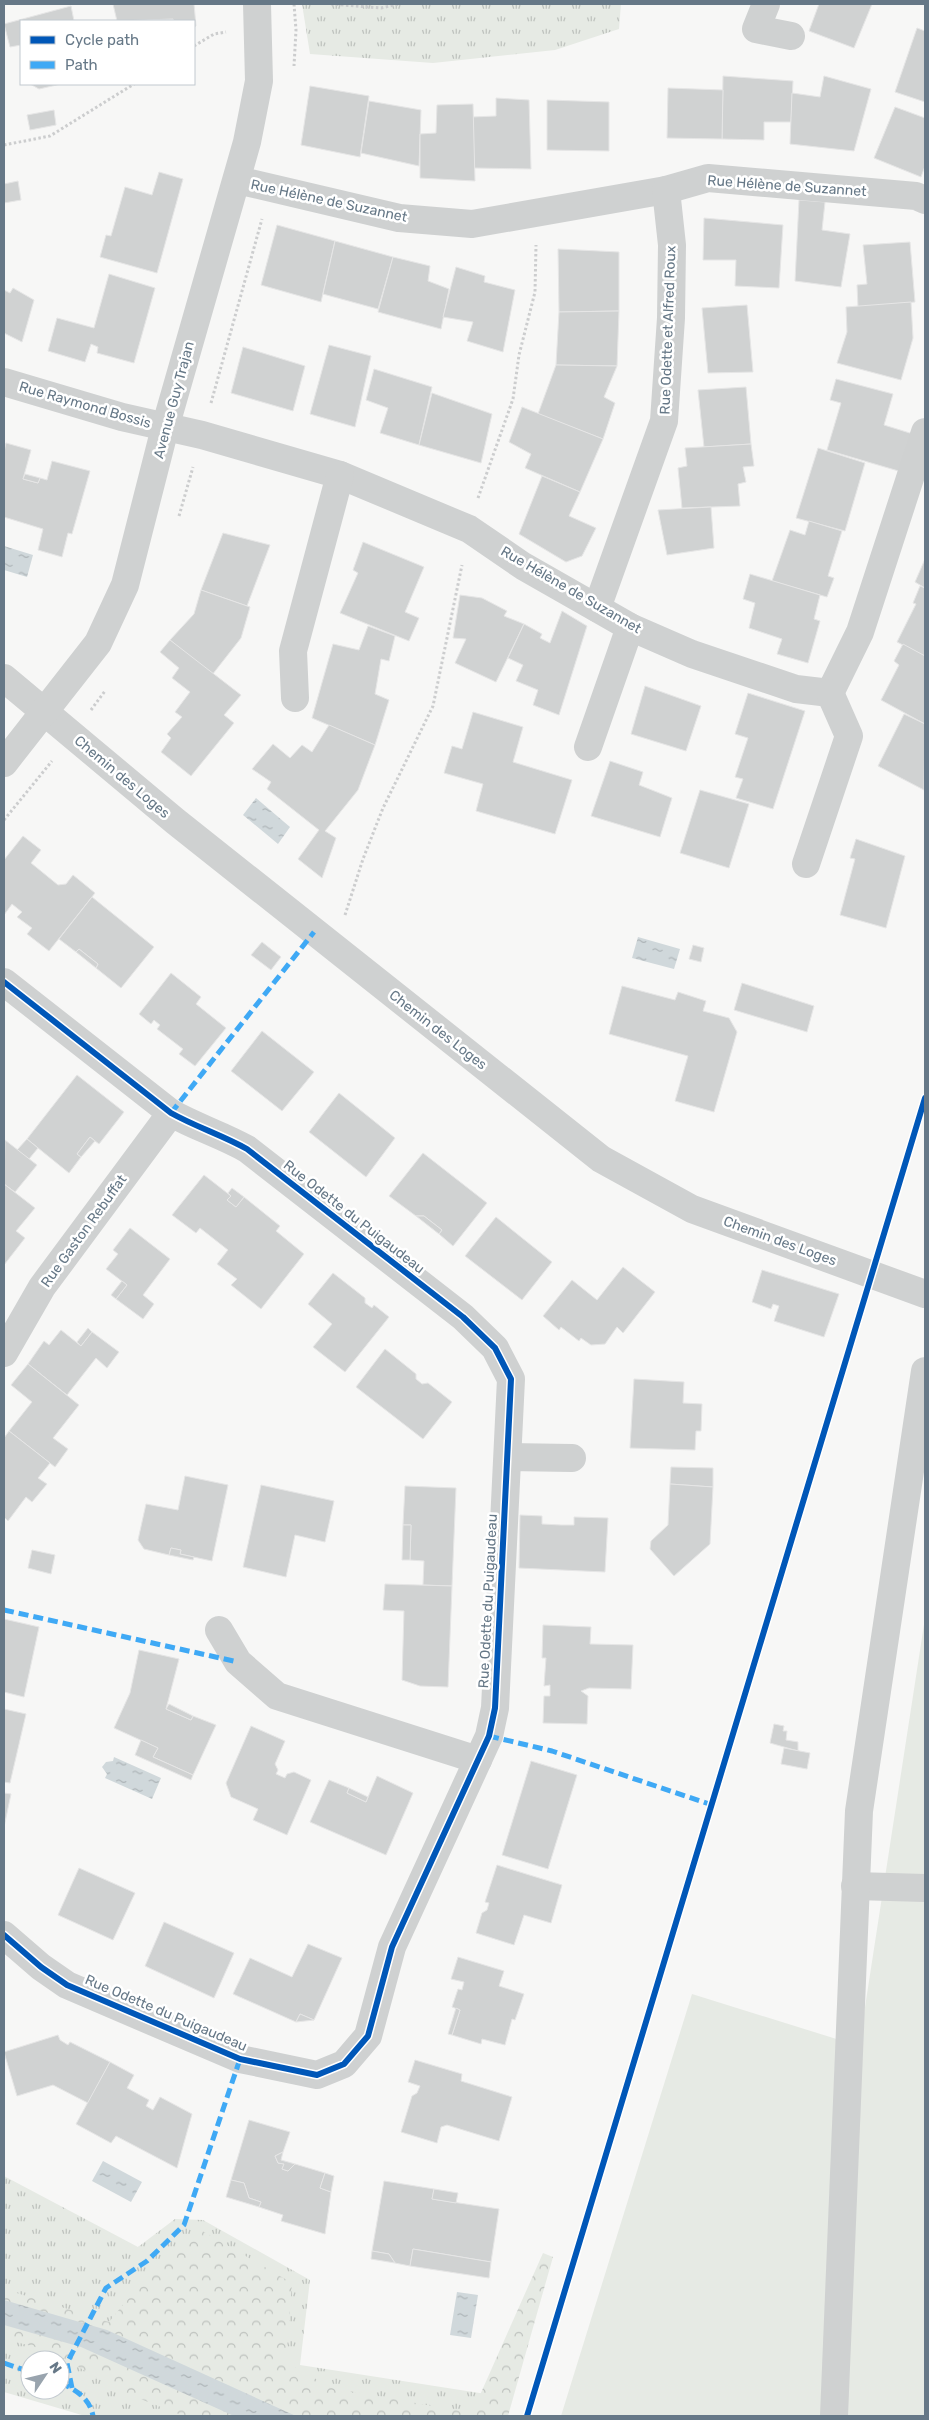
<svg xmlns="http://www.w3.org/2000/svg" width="929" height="2420" font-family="Rubik,sans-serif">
  <defs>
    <pattern id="grass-tufts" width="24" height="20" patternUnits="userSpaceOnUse" patternTransform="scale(1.25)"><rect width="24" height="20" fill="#e6eae4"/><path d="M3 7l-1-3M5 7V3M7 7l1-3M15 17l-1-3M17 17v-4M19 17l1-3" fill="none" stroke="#bec2be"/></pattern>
    <pattern id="forest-crowns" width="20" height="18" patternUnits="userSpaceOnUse" patternTransform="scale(1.25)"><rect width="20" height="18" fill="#e6eae4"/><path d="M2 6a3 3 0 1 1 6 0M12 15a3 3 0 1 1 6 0" fill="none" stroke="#bec2be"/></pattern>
    <pattern id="water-ripples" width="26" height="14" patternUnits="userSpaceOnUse" patternTransform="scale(1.25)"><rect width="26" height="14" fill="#d0d8db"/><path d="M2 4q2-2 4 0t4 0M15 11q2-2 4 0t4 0" fill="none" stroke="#adb4b7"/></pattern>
  </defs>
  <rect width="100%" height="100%" fill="#f7f7f6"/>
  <g fill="url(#grass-tufts)" fill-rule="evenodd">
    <polygon points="302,4 621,4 619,29 555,50 433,63 310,54"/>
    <path d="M4,2176L138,2247L175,2219L203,2220L310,2280L300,2365L486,2394L501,2416H85L4,2392ZM30,2360H60V2390H30Z"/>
  </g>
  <polygon fill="url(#forest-crowns)" points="199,2229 292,2283 286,2362 332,2388 472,2413 543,2253 553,2257 508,2416 184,2416 120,2391 51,2351 4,2339 4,2289 109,2322 126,2301"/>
  <polygon fill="#e6eae4" points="925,1618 925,2416 561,2416 692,1994 859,2046"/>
  <g fill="url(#water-ripples)">
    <polygon points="4,546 33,555 27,577 4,570"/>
    <polygon points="256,798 290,827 278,844 243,815"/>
    <polygon points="638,937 680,949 674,969 632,958"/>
    <polygon points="114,1757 161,1778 152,1799 105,1778 107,1774 102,1767 106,1762 113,1761"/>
    <polygon points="103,2161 142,2182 131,2202 92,2181"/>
    <polygon points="457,2292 478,2295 471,2338 450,2335"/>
    <polygon points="4,2300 107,2330 296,2416 234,2416 81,2347 4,2325"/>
  </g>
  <g fill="#d0d2d2" stroke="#e6e6e6">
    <polygon points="113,4 194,4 196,26 194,27 194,21 174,21 173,19 117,21"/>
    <polygon points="819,4 872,4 854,48 809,31"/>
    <polygon points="71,6 74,21 21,21 21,45 10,47 4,24"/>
    <polygon points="917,28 925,31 925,102 895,92"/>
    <polygon points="723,76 793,81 791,122 764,122 764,140 722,139"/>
    <polygon points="824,76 871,89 854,151 790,144 792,93 820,97"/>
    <polygon points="30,84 61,84 39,89"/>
    <polygon points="310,86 369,96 360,157 301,145"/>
    <polygon points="668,88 723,90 722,139 667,138"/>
    <polygon points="496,98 529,100 531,169 474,168 472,117 496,116"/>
    <polygon points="547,100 609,102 609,151 547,150"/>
    <polygon points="369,101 421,110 419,166 361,153"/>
    <polygon points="473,104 475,181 420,178 420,134 436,133 437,105"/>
    <polygon points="895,107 925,118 925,166 921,177 874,158"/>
    <polygon points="54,110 56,125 30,130 27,115"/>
    <polygon points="159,172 183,179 157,273 100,257 106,235 111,236 125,187 152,195"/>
    <polygon points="18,181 21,200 4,203 4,184"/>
    <polygon points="799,200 825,202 822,230 850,234 841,287 795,281"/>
    <polygon points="704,218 783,225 779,288 735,286 736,260 703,260"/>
    <polygon points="277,225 335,241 321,302 261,285"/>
    <polygon points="335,241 393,257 378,309 323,294"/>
    <polygon points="910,242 915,302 858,307 857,285 867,284 863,245"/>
    <polygon points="558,249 619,252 619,311 559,312"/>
    <polygon points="393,257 430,266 428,281 449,289 441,329 378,312"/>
    <polygon points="456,267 485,276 484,282 515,290 503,352 467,341 473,322 443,317"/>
    <polygon points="109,274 155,288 134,363 97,353 98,347 91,344 85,362 48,351 57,318 94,328"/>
    <polygon points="13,288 34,300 22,342 4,333 4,290 10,293"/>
    <polygon points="911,302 913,338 901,380 837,363 847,332 846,307"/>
    <polygon points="747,305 753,372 708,373 702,308"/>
    <polygon points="619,311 617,366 556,365 559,312"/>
    <polygon points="329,345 371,356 355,427 310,414"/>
    <polygon points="243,347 305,366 293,411 231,393"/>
    <polygon points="556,365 617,366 604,397 615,403 603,439 538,414"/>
    <polygon points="374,369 432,387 419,445 380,433 388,408 366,400"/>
    <polygon points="836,379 893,394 884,425 913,434 902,472 827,450 841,403 830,400"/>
    <polygon points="746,387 751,444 704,447 698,390"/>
    <polygon points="432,393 492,414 481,463 419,445"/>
    <polygon points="522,407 603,439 580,492 525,468 531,454 509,442"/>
    <polygon points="6,443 31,450 23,479 38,483 40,478 47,480 52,461 90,471 72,534 68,533 62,557 38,550 43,529 4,517 4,452"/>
    <polygon points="751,444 754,466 743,467 746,482 738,484 740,506 682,508 678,468 687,466 685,448"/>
    <polygon points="818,448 865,463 845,531 796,518"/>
    <polygon points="25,474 40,478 38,483 23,479"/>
    <polygon points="542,476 580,492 569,516 596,528 582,556 566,562 519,534"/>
    <polygon points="711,507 714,548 667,555 658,510"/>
    <polygon points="809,521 842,531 828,576 834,578 827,597 772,581 790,530 805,535"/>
    <polygon points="223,533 270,545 247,606 201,590"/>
    <polygon points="363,542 424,567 405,612 419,618 409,641 340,613 358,573 353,570"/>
    <polygon points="925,559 925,588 915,582"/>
    <polygon points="750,574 820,595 814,619 820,621 808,663 777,654 782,639 749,628 755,603 743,599"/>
    <polygon points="920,586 925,588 925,656 897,642 916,604 913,603"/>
    <polygon points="201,590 250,607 241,638 212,675 170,640 194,614"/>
    <polygon points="460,595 482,598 507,611 504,616 524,624 496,682 455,663 466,639 453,638"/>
    <polygon points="562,611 587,626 559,715 533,705 538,690 516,681 523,665 508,658 524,624 542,634 540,638 550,643"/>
    <polygon points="368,626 395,636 389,661 381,659 375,694 389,700 375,745 312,718 333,644 359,650"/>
    <polygon points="170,640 241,695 224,715 234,723 191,776 161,752 171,738 167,734 182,717 175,712 190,692 172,678 179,668 160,652"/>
    <polygon points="903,644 925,656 925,724 881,700 899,665 894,661"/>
    <polygon points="645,686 701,706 686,751 631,734"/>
    <polygon points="748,693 805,711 773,809 736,798 743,779 735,777 748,738 735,734"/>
    <polygon points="473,712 523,727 513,762 572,780 555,834 476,811 483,784 444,773 452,746 462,749"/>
    <polygon points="904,714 925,724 924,790 878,766"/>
    <polygon points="329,725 375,745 358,790 325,831 336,838 322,878 298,859 319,830 267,789 271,782 252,769 273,744 290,758 302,745 312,752"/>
    <polygon points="610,761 643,772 639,785 672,798 660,837 591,816"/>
    <polygon points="700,790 749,804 729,868 680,853"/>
    <polygon points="23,836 41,850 31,863 58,885 66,884 73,875 95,893 49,951 27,934 32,928 17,917 22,912 12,904 4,915 4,860"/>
    <polygon points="856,839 905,856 886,928 840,915 855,859 850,858"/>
    <polygon points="92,897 154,947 121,988 96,968 98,964 79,949 76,952 59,939"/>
    <polygon points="262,942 281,957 271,970 251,955"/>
    <polygon points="693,945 704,948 701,962 689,959"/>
    <polygon points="79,949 98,964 96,968 76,952"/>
    <polygon points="171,973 201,997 196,1004 226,1028 195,1066 179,1054 183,1049 157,1029 160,1025 154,1020 151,1024 139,1014"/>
    <polygon points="742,983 814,1006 807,1032 734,1010"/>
    <polygon points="622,986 675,1000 678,992 706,1001 703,1011 729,1018 737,1032 714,1112 675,1101 688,1056 609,1034"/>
    <polygon points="262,1031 314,1072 282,1111 231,1071"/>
    <polygon points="77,1075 124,1112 99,1144 90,1137 77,1154 81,1157 69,1173 27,1139"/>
    <polygon points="339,1093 395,1138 366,1177 309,1132"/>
    <polygon points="90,1137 95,1141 81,1157 77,1154"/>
    <polygon points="27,1139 38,1148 29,1159 17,1150"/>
    <polygon points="5,1140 37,1165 15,1192 4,1184"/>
    <polygon points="423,1153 487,1203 453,1246 439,1234 442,1230 424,1216 416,1216 389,1196"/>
    <polygon points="204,1175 231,1196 227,1200 236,1207 244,1197 280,1226 276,1231 304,1254 261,1309 231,1285 237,1279 217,1264 228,1250 200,1228 196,1233 172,1215"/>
    <polygon points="4,1184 35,1208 16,1231 25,1238 4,1265"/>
    <polygon points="232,1188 244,1197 236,1207 227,1200 231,1196 228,1193"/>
    <polygon points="416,1216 424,1216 442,1230 439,1234"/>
    <polygon points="496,1217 552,1262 522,1300 465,1256"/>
    <polygon points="130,1228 170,1259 143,1295 154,1304 143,1319 116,1299 127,1285 106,1269 118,1254 113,1250"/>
    <polygon points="623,1267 655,1292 623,1333 617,1327 605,1344 591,1345 581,1338 579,1341 561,1327 559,1330 543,1316 572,1280 597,1300"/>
    <polygon points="762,1270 839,1294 824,1337 774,1321 779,1306 773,1304 771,1309 752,1302"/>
    <polygon points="333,1273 365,1298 365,1303 372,1308 374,1305 389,1317 345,1372 313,1347 332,1324 308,1304"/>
    <polygon points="122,1281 127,1285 116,1299 111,1295"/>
    <polygon points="88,1328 92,1332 81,1346 77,1342"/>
    <polygon points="61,1330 81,1346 92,1332 119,1352 107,1368 96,1358 67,1395 28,1364 44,1341 49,1345"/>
    <polygon points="385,1349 416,1374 416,1379 422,1384 428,1383 452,1402 423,1439 356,1387"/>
    <polygon points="28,1364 79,1405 53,1438 68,1449 55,1467 9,1431 32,1402 11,1385"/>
    <polygon points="634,1379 684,1382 683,1403 702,1404 701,1431 696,1431 695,1450 630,1448"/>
    <polygon points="9,1431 50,1463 38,1478 47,1484 32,1502 26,1497 8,1521 4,1517 4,1438"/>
    <polygon points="671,1467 713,1468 713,1487 670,1484"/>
    <polygon points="185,1476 228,1485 212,1561 180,1554 181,1550 171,1548 169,1555 144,1549 138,1540 146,1504 178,1510"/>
    <polygon points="670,1484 713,1487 710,1544 674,1576 650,1549 651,1541 668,1525"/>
    <polygon points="261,1485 334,1501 325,1542 295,1535 286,1577 243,1567"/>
    <polygon points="405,1486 456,1488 452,1586 423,1585 424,1561 410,1560 411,1525 403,1525"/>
    <polygon points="520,1515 542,1516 542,1524 561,1525 574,1525 574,1517 608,1518 605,1572 519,1568"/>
    <polygon points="403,1525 411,1525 410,1560 402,1560"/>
    <polygon points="171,1548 181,1550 180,1554 194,1557 193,1560 169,1555"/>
    <polygon points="32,1550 55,1555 51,1574 28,1568"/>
    <polygon points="385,1584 452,1586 448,1687 420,1686 402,1680 404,1611 383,1610"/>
    <polygon points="4,1619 39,1627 24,1697 4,1692"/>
    <polygon points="543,1625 591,1627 590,1644 633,1645 631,1689 589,1688 581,1691 588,1696 587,1724 543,1723 544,1696 550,1696 550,1685 544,1686 546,1658 542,1658"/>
    <polygon points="139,1650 179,1659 166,1709 191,1720 193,1716 216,1725 193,1775 153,1757 158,1748 114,1728 130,1693"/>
    <polygon points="169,1704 193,1716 191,1720 166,1709"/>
    <polygon points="4,1709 26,1714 10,1783 4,1782"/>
    <polygon points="774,1724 784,1726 783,1731 787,1731 786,1740 798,1742 798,1751 770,1743"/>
    <polygon points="251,1726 285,1741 275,1764 278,1770 276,1774 285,1778 287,1774 294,1772 311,1780 287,1835 253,1820 258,1809 231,1797 226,1783"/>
    <polygon points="141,1740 158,1748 153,1757 193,1775 191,1780 135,1755"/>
    <polygon points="784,1748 810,1753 807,1769 781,1764"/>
    <polygon points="531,1761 577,1775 548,1869 502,1855"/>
    <polygon points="377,1776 413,1793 386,1855 310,1822 329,1780 349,1788 347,1793 366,1802"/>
    <polygon points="349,1788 368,1797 366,1802 347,1793"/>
    <polygon points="4,1793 11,1794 4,1827"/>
    <polygon points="497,1865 562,1885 551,1923 524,1915 514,1945 476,1933 482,1913 487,1910 489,1903 485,1902"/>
    <polygon points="79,1868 135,1893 113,1940 58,1915"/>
    <polygon points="164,1922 234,1953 214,1998 145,1966"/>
    <polygon points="308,1944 342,1958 314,2020 300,2014 296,2022 233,1994 250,1958 292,1977"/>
    <polygon points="458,1957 504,1971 499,1986 524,1994 515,2020 512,2019 505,2045 482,2039 481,2044 452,2035 460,2010 452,2007 458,1989 462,1990 464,1982 451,1979"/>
    <polygon points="456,2008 460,2010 452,2035 448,2034"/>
    <polygon points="300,2014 314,2020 296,2022"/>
    <polygon points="58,2035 60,2040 68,2045 70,2042 110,2062 88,2103 53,2085 17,2096 4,2052"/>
    <polygon points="415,2060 462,2074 461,2081 512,2097 499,2141 447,2125 441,2127 437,2143 401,2132 412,2096 417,2093 420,2086 408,2082"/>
    <polygon points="110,2062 134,2075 127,2088 149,2100 146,2106 153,2110 160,2097 192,2114 177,2168 116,2136 111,2143 76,2124"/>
    <polygon points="249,2120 290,2132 283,2152 275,2156 278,2163 284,2164 282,2169 288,2171 295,2164 325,2173 320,2188 331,2192 325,2234 281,2221 283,2215 259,2207 261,2202 249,2198 244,2183 231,2180"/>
    <polygon points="283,2152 281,2160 295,2164 288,2171 282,2169 284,2164 278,2163 275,2156"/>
    <polygon points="325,2173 334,2176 331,2192 320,2188"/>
    <polygon points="231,2180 244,2183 249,2198 261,2202 259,2207 226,2197"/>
    <polygon points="384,2181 434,2189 432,2199 499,2209 491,2262 413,2249 410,2266 395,2263 389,2254 372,2251"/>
    <polygon points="434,2189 458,2193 456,2203 432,2199"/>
    <polygon points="413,2249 491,2262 489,2278 410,2266"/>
    <polygon points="372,2251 389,2254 395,2263 371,2259"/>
  </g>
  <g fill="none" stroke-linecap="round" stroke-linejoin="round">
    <g stroke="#cccdce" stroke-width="3" stroke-dasharray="2.5 2.5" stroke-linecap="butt">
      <polyline points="294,4 296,30 294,66"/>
      <polyline points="331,4 381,8 399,4"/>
      <polyline points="194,46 214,34 226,32"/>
      <polyline points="4,145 50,136 134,84"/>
      <polyline points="211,403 262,219"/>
      <polyline points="478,498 513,399 519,355 535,292 536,245"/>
      <polyline points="179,516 193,467"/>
      <polyline points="91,710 105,691"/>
      <polyline points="4,820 52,761"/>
      <polyline points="345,915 363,859 383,808 433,706 462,565"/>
    </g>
    <g stroke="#cfd1d1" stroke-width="28">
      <polyline points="766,4 756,29 791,36"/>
      <polyline points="237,180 399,218 472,224 666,190 708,178 916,196 925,200"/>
      <polyline points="4,382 122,417 202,435 340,475 469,529 523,566 630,627 692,654 796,689 830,693 860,632 925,432"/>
      <polyline points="597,608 664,421 671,318 672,245 666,190"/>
      <polyline points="4,678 175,821 601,1159 692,1209 925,1294"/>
      <polyline points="295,698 293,651 340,475"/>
      <polyline points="588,747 630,627"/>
      <polyline points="4,763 98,643 125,585 165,428 247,142 259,81 257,4"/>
      <polyline points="806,864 849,736 830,693"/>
      <path d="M4,982L171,1113C196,1127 222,1135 247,1149L463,1317L495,1348L511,1379L495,1708L489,1736L392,1947L368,2036L344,2064L317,2075L240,2059L67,1985L41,1967L4,1935"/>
      <polyline points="4,1353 42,1287 171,1113"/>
      <polyline points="508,1457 572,1458"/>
      <polyline points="219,1630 238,1662 277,1696 478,1760"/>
      <polyline points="855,1886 925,1888"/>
      <polyline points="834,2416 859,1811 925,1371"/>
    </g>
    <g stroke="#3fa9f5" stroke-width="5" stroke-dasharray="10 5" stroke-linecap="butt">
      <polyline points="171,1113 314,932"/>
      <polyline points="4,1610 238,1662"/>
      <polyline points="489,1736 552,1751 712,1805"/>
      <polyline points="4,2363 30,2372"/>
      <path d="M60,2383C76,2389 90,2399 93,2416"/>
      <polyline points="72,2388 67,2363 106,2288 147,2261 184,2225 240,2059"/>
    </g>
    <g stroke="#fff" stroke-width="9">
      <g id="cycleway">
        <path d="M4,982L171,1113C196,1127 222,1135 247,1149L463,1317L495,1348L511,1379L495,1708L489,1736L392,1947L368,2036L344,2064L317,2075L240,2059L67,1985L41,1967L4,1935"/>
        <polyline points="527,2416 925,1098"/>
      </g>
    </g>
    <use href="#cycleway" stroke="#0057b8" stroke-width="6"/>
  </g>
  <g text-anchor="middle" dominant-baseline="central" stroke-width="5" stroke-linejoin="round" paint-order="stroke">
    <g font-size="14" fill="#667887" stroke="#fff">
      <text transform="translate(787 186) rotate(4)">Rue Hélène de Suzannet</text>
      <text transform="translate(329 201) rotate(12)">Rue Hélène de Suzannet</text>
      <text transform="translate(668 330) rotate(-88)">Rue Odette et Alfred Roux</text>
      <text transform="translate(174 400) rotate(-75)">Avenue Guy Trajan</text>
      <text transform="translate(85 405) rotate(16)">Rue Raymond Bossis</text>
      <text transform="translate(571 590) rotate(30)">Rue Hélène de Suzannet</text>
      <text transform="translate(122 777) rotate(40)">Chemin des Loges</text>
      <text transform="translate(438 1030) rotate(38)">Chemin des Loges</text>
      <text transform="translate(354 1217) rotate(38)">Rue Odette du Puigaudeau</text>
      <text transform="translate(84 1231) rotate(-54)">Rue Gaston Rebuffat</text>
      <text transform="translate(780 1241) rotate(20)">Chemin des Loges</text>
      <text transform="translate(488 1601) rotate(-87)">Rue Odette du Puigaudeau</text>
      <text transform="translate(166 2013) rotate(23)">Rue Odette du Puigaudeau</text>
    </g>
  </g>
  <rect width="929" height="2420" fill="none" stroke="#667887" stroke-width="10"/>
  <rect x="20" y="20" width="175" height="65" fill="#ffffff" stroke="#c2c9cf"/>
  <rect x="30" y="36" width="25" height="8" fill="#0057b8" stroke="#c2c9cf"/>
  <text x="65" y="45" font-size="15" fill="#667887">Cycle path</text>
  <rect x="30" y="61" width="25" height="8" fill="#3fa9f5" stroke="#c2c9cf"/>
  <text x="65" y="70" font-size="15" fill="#667887">Path</text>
  <g transform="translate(45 2375) rotate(55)"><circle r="24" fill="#ffffff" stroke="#c2c9cf"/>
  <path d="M0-4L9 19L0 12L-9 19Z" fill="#99a4ae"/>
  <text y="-8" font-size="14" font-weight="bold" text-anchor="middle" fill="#667887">N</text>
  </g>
</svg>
